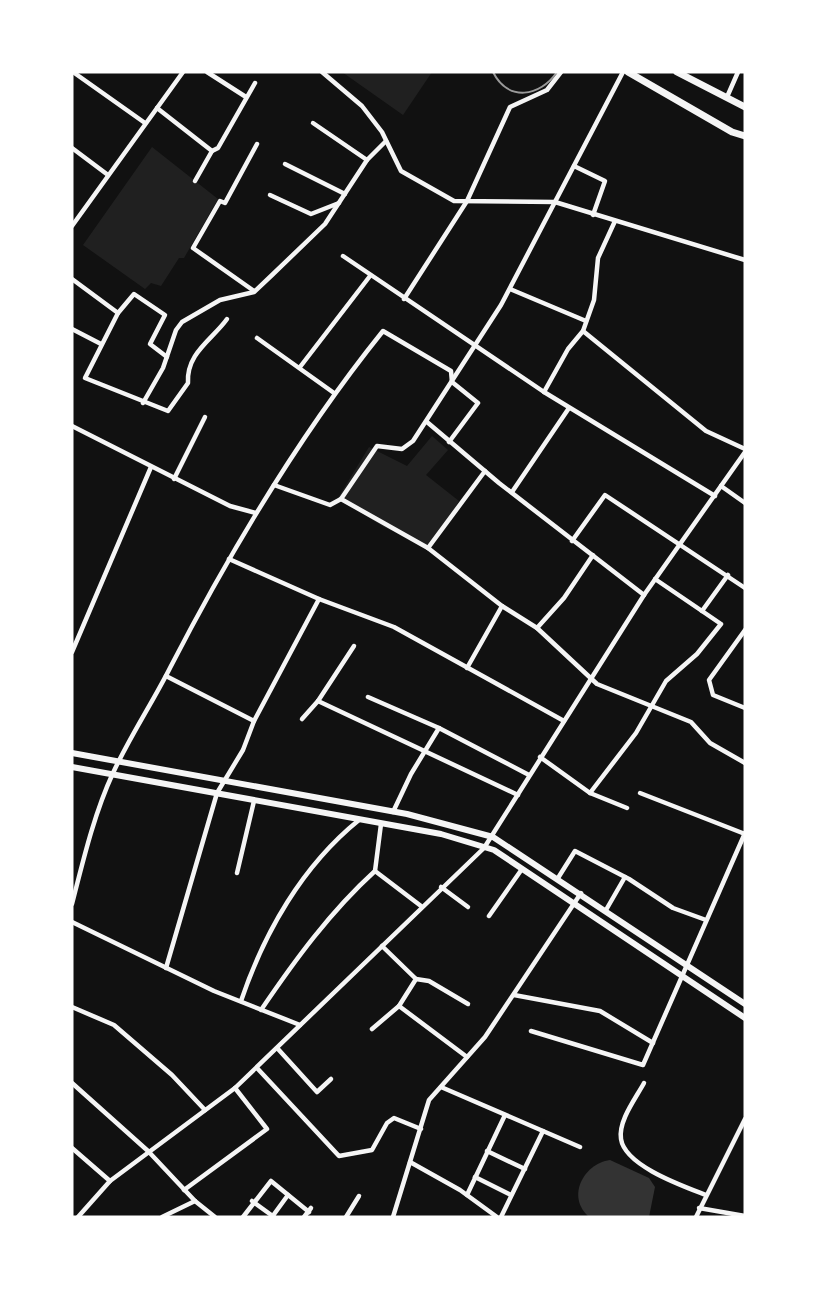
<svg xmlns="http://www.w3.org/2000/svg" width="817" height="1289" font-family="'DejaVu Sans',sans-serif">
  <rect width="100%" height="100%" fill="#111"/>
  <g fill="#202020">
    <polygon points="342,72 432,72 403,115"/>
    <polygon points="152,147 218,199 184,258 179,258 161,286 151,283 145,289 83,245"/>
    <polygon points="432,436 448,450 426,475 459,501 431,549 384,527 338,498 369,447 407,466"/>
  </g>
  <path fill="#333" d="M610,1160L649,1178L655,1187L649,1217H589C566,1197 583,1164 610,1160Z"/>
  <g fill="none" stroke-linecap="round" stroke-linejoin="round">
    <g stroke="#f5f5f5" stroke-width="4.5">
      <polyline points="73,72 145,123"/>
      <polyline points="207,72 246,97"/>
      <polyline points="322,72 362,106 382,132 401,171 454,201 555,202 745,260"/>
      <polyline points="727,97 738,72"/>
      <polyline points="157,108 212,151 195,181"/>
      <polyline points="313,123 367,160"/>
      <polyline points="72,148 108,175"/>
      <polyline points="212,151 218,148 255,83"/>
      <polyline points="285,164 345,194"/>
      <polyline points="574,166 605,181 593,215"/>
      <polyline points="270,195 311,214 339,203"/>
      <polyline points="72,226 183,72"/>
      <polyline points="343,256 544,392 715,496"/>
      <path d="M72,279L118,313L85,378L168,411L188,383C186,353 213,339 227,319"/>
      <polyline points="510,289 586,321"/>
      <polyline points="254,291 193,248 220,201 225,203 257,144"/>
      <polyline points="404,299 467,201 510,107 547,90 561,72"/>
      <polyline points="118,313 134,294 165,315 150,344 167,357"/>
      <polyline points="72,329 101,344"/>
      <polyline points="583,331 706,431 745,449"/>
      <polyline points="257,338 334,393"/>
      <polyline points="300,367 370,276"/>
      <polyline points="544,392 568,349 583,331 594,300 598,258 615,221"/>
      <polyline points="143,403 163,368 176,330 182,322 220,300 254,292 271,276 325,224 367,160 386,141"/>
      <polyline points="427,422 499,483 644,595"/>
      <polyline points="72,426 230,506 256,513"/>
      <polyline points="174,479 205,417"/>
      <polyline points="274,485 330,505 341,499 377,446 402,449 413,441 501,305 623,72"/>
      <polyline points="721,486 745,503"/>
      <polyline points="512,492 569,408"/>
      <polyline points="341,499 428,548 502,606 467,668"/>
      <polyline points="572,541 605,495 745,588"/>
      <polyline points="428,548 485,471"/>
      <polyline points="229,559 319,599 394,627 564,721"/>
      <polyline points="655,579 702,611"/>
      <polyline points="502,606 537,628 597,684 691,722 710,743 745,763"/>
      <polyline points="537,628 564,598 593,555"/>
      <polyline points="745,630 709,680 713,695 745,708"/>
      <polyline points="72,652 151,467"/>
      <polyline points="166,676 254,721"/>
      <polyline points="368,697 439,728 529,775"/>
      <polyline points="318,701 518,795"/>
      <polyline points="302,719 318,701 354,646"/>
      <polyline points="540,757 590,793 627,808"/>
      <polyline points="590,793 636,733 666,681 697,654 721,624 702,611 728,575"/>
      <polyline points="640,793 745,834"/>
      <polyline points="393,812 411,774 439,728"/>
      <polyline points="381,824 375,871 421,906"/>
      <polyline points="237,873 254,801"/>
      <polyline points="558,878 575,851 629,879 673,908 706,920"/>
      <polyline points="441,887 468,907"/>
      <path d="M72,904C83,861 94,814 113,773C130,736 153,702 171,666C232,548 300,434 383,331L451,371L452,382L478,403L449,442"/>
      <polyline points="606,910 625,877"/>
      <polyline points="489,916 522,869"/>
      <polyline points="72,922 214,991 300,1025"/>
      <polyline points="382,946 416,979 399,1006 467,1057"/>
      <polyline points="166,968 217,793 243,750 254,721 319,599"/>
      <polyline points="416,979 429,981 468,1004"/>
      <polyline points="514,995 600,1011 653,1043"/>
      <path d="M241,1001C264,933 302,866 359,820"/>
      <polyline points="72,1007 114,1025 172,1075 205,1110"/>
      <path d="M261,1010C295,960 330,912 375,871"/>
      <polyline points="372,1029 399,1006"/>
      <polyline points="531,1031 643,1065 745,833"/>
      <polyline points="278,1049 317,1092 331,1079"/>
      <polyline points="257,1068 339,1156 372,1150 387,1123 394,1118 421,1129"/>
      <polyline points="72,1083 148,1151 195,1201 215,1217"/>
      <path d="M644,1083C636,1098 618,1121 621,1139C625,1166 683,1186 706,1195"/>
      <polyline points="441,1087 580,1147"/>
      <polyline points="72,1148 110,1181"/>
      <polyline points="487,1151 525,1169"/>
      <polyline points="410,1162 460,1190 497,1217"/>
      <polyline points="475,1177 511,1195"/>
      <polyline points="184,1190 267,1129 235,1088"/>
      <polyline points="467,1195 505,1115"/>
      <polyline points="252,1201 274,1217"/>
      <polyline points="699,1208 745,1216"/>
      <polyline points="78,1217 110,1181 235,1088 484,848 644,595 745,452"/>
      <polyline points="162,1217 195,1201"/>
      <polyline points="243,1217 271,1181 309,1212"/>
      <polyline points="272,1217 288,1195"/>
      <polyline points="304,1217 311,1208"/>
      <polyline points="346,1217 359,1196"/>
      <polyline points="393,1217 429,1100 485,1037 581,893"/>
      <polyline points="501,1217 543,1131"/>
      <polyline points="696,1217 745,1119"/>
    </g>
    <g stroke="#f5f5f5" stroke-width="6">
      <polyline points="72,753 407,814 493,837 745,1004"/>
      <polyline points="72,767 441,834 494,850 745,1018"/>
    </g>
    <g stroke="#f5f5f5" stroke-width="7">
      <polyline points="628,72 732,132 745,136"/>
      <polyline points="677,72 745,107"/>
    </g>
    <path stroke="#9a9a9a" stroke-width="2" d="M493,72C508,102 540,97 557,72"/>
  </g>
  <rect width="817" height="1289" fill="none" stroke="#ffffff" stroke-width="147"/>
</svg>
